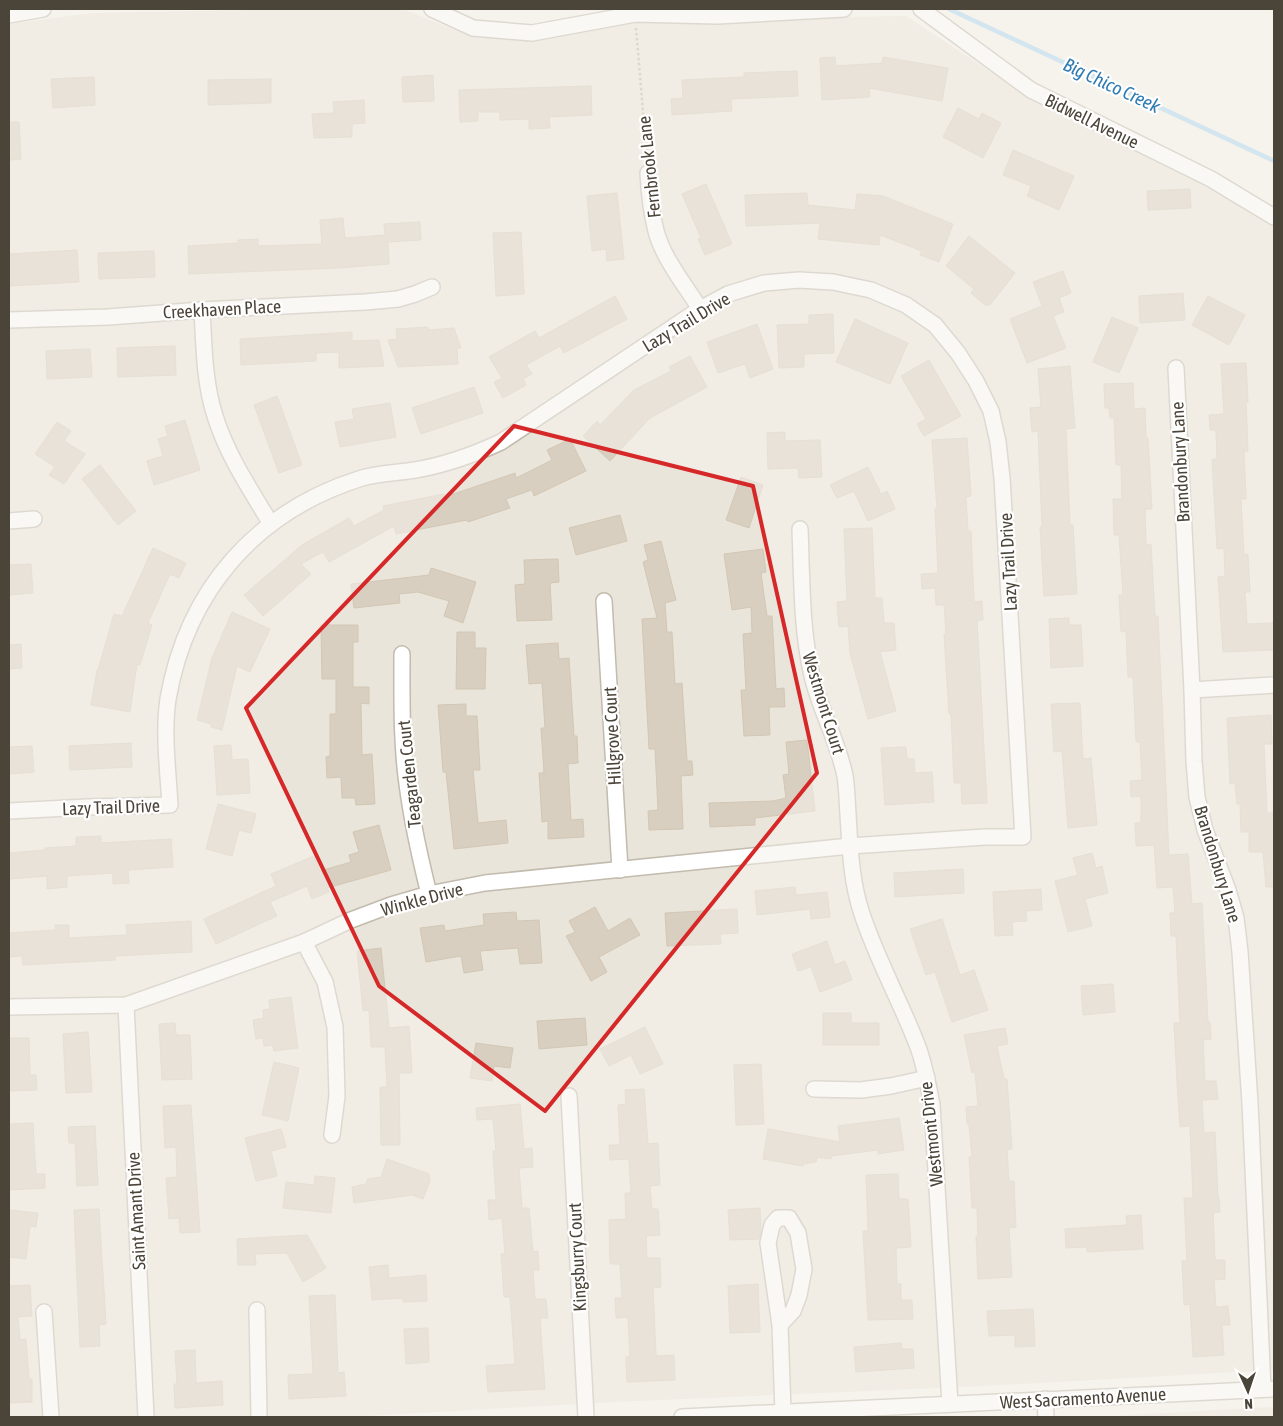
<svg xmlns="http://www.w3.org/2000/svg" width="1283" height="1426" font-family="'Asap Condensed',sans-serif">
  <rect width="100%" height="100%" fill="#f6f3ec"/>
  <g fill="#eae5da">
    <polygon points="304,9 403,9 467,35 527,40 640,20 906,16 1035,101 1251,207 1274,222 1274,1370 982,1386 613,1402 348,1417 9,1417 9,24 93,13"/>
    <polygon points="1274,1407 1274,1417 1096,1417"/>
  </g>
  <g fill="none" stroke-linecap="round" stroke-linejoin="round">
    <polyline stroke="#a9d4f2" stroke-width="4.5" points="949,9 1274,161"/>
  </g>
  <g fill="#d8cfc1" stroke="#d3c7b4">
    <polygon points="835,57 836,66 882,63 883,57 948,68 942,101 869,88 870,97 822,100 820,58"/>
    <polygon points="797,71 798,96 731,99 732,111 672,115 671,99 683,98 682,80 744,77 744,73"/>
    <polygon points="433,75 434,101 403,102 402,77"/>
    <polygon points="94,77 95,105 53,108 51,79"/>
    <polygon points="271,79 271,103 208,105 208,80"/>
    <polygon points="591,86 592,115 549,117 550,128 529,129 529,119 500,120 500,112 478,112 478,121 460,122 459,90"/>
    <polygon points="364,100 365,123 352,124 352,137 314,138 312,114 334,113 333,102"/>
    <polygon points="958,108 979,119 982,113 1001,123 983,158 943,137"/>
    <polygon points="9,122 19,122 21,159 9,160"/>
    <polygon points="1013,150 1074,176 1059,210 1027,196 1031,186 1003,175"/>
    <polygon points="706,184 732,244 705,255 698,239 701,238 682,194"/>
    <polygon points="1190,189 1191,208 1148,210 1147,191"/>
    <polygon points="617,193 624,259 607,261 606,249 592,251 587,196"/>
    <polygon points="807,193 808,205 855,210 857,194 883,196 953,224 939,262 920,255 922,251 880,235 879,245 818,239 820,223 746,226 745,195"/>
    <polygon points="343,218 345,238 385,235 384,224 420,222 421,240 388,242 389,264 340,268 189,274 188,246 238,243 238,240 258,239 258,246 322,244 320,220"/>
    <polygon points="521,232 524,294 496,296 493,233"/>
    <polygon points="969,236 1015,273 990,305 985,305 971,293 974,289 946,266"/>
    <polygon points="77,250 79,282 10,286 9,254"/>
    <polygon points="154,251 155,277 99,279 98,253"/>
    <polygon points="1063,271 1071,293 1059,298 1064,312 1053,316 1066,348 1027,363 1010,319 1042,306 1033,282"/>
    <polygon points="1183,293 1185,320 1140,323 1139,296"/>
    <polygon points="615,296 627,319 564,353 560,346 526,365 532,374 523,379 526,385 503,398 494,382 502,378 489,357 535,331 539,338"/>
    <polygon points="1208,296 1245,315 1229,345 1192,325"/>
    <polygon points="833,314 834,353 804,354 804,367 779,368 777,325 809,324 809,315"/>
    <polygon points="1112,317 1138,328 1119,373 1093,362"/>
    <polygon points="855,319 908,343 890,384 836,362"/>
    <polygon points="757,324 773,369 750,378 745,364 718,373 707,342"/>
    <polygon points="428,327 428,330 454,328 461,348 457,348 458,364 398,367 388,340 397,339 396,329"/>
    <polygon points="352,332 352,341 379,340 384,366 339,368 339,352 316,353 316,361 241,365 240,339"/>
    <polygon points="175,346 176,375 118,377 117,348"/>
    <polygon points="90,349 92,377 47,379 46,351"/>
    <polygon points="690,356 707,387 650,418 610,461 583,436 597,421 600,425 634,390 671,371 669,367"/>
    <polygon points="929,360 961,416 924,436 917,424 926,419 901,376"/>
    <polygon points="1246,363 1248,402 1246,402 1248,451 1244,451 1246,499 1241,499 1244,555 1248,554 1250,592 1245,592 1247,624 1274,623 1274,650 1223,652 1218,577 1225,576 1224,548 1217,549 1212,459 1217,459 1216,430 1210,430 1209,415 1224,414 1221,364"/>
    <polygon points="1070,366 1075,428 1066,429 1070,525 1073,525 1077,594 1044,596 1040,527 1042,527 1038,431 1032,432 1030,408 1041,407 1038,369"/>
    <polygon points="1133,383 1134,409 1145,408 1146,438 1148,438 1152,509 1145,509 1146,545 1151,544 1155,616 1158,616 1169,855 1188,854 1192,904 1202,903 1208,1022 1210,1022 1211,1039 1203,1040 1205,1081 1216,1081 1218,1099 1202,1100 1204,1133 1215,1132 1218,1197 1219,1197 1220,1212 1213,1213 1215,1260 1225,1260 1225,1279 1214,1280 1216,1307 1228,1306 1230,1325 1222,1325 1224,1355 1193,1357 1190,1304 1184,1305 1182,1261 1187,1261 1184,1198 1193,1198 1190,1126 1180,1127 1177,1083 1174,1023 1180,1023 1176,936 1171,936 1170,913 1175,913 1173,887 1157,888 1154,845 1136,846 1135,823 1141,823 1141,796 1131,797 1130,781 1142,780 1140,742 1136,742 1133,677 1128,677 1126,631 1121,632 1119,595 1123,595 1119,535 1114,535 1113,499 1122,499 1121,465 1116,465 1114,418 1110,418 1109,408 1105,408 1104,384"/>
    <polygon points="474,387 483,413 421,434 412,408"/>
    <polygon points="277,396 302,465 279,473 254,405"/>
    <polygon points="390,403 396,437 340,447 335,422 354,419 352,409"/>
    <polygon points="185,420 200,470 154,485 147,461 163,456 158,439 168,436 165,426"/>
    <polygon points="57,422 71,431 64,441 85,454 64,484 49,475 55,467 35,454"/>
    <polygon points="785,432 785,441 820,440 822,477 799,478 798,468 768,469 767,433"/>
    <polygon points="967,438 971,496 966,497 968,531 971,531 974,602 982,601 983,620 977,620 987,803 962,804 961,783 954,783 951,714 949,714 944,634 946,634 944,605 936,605 935,588 922,589 921,574 938,573 935,509 937,509 932,440"/>
    <polygon points="570,439 586,471 534,496 532,490 506,499 510,508 468,522 467,520 396,534 394,526 329,562 323,552 301,564 311,574 263,616 244,595 302,545 349,518 354,526 384,510 383,506 444,494 445,497 515,473 516,478 552,460 547,450"/>
    <polygon points="100,465 136,511 118,525 82,479"/>
    <polygon points="868,467 881,494 887,491 895,509 868,521 854,491 837,498 830,485"/>
    <polygon points="741,477 763,485 749,528 726,520"/>
    <polygon points="620,515 627,541 576,555 569,528"/>
    <polygon points="872,528 875,598 882,598 884,623 894,623 896,650 880,652 896,711 868,719 850,653 848,626 839,627 837,602 847,601 844,529"/>
    <polygon points="661,541 676,600 665,603 667,632 672,632 675,684 682,683 687,761 692,761 693,775 681,776 683,829 649,830 648,811 658,810 655,749 649,749 642,619 657,618 643,562 648,560 644,545"/>
    <polygon points="153,548 186,563 179,578 170,574 148,623 152,625 140,665 137,664 130,712 91,705 97,670 98,670 114,614 122,616"/>
    <polygon points="763,549 766,572 761,573 767,616 772,616 776,689 784,688 785,707 769,707 770,735 744,736 741,690 746,690 743,634 752,633 751,607 732,610 724,554"/>
    <polygon points="558,559 559,582 550,583 552,620 517,621 515,585 525,584 524,560"/>
    <polygon points="31,564 33,593 9,595 9,565"/>
    <polygon points="431,568 476,582 463,623 444,616 449,601 418,592 399,594 400,603 354,608 351,584 429,575"/>
    <polygon points="232,612 270,629 250,672 237,666 222,730 211,727 211,724 197,720 212,658"/>
    <polygon points="1069,618 1069,625 1081,625 1083,666 1051,668 1049,619"/>
    <polygon points="321,625 358,625 358,642 353,642 353,687 369,687 369,704 361,703 362,755 372,754 375,804 356,805 355,798 342,798 341,777 327,778 326,757 330,756 330,714 336,714 336,679 322,679"/>
    <polygon points="457,632 475,632 475,648 486,648 485,689 456,689"/>
    <polygon points="558,643 559,659 569,658 574,736 577,736 578,763 568,764 571,820 583,819 584,837 548,839 548,821 542,822 539,773 544,773 541,728 545,728 542,683 529,684 526,645"/>
    <polygon points="21,644 22,668 9,669 9,645"/>
    <polygon points="1080,703 1083,759 1091,758 1097,825 1068,828 1062,751 1054,752 1051,704"/>
    <polygon points="466,704 466,716 477,716 480,770 473,770 478,823 506,820 508,843 454,849 446,772 443,772 438,705"/>
    <polygon points="1271,715 1272,744 1264,744 1267,813 1274,813 1274,887 1266,887 1263,852 1249,852 1249,832 1241,832 1240,804 1237,804 1235,783 1230,784 1227,718"/>
    <polygon points="807,740 815,811 755,818 755,825 710,827 709,803 773,801 786,798 783,775 789,774 786,742"/>
    <polygon points="131,743 132,767 70,770 69,746"/>
    <polygon points="231,745 232,760 248,759 250,793 217,795 214,746"/>
    <polygon points="32,746 34,772 9,774 9,747"/>
    <polygon points="906,747 907,759 914,759 915,773 932,772 934,802 885,805 881,748"/>
    <polygon points="218,804 256,814 251,833 239,830 232,856 206,849"/>
    <polygon points="379,825 391,870 327,888 329,892 312,899 307,886 270,902 277,916 216,944 204,919 276,886 271,874 314,856 320,871 351,862 349,855 359,852 353,832"/>
    <polygon points="101,836 101,843 171,839 173,867 128,870 129,883 113,884 113,873 67,876 67,887 47,889 47,876 9,879 9,853 45,850 45,848 76,846 76,837"/>
    <polygon points="1092,853 1096,868 1102,866 1108,893 1085,899 1092,926 1068,932 1055,881 1078,875 1073,858"/>
    <polygon points="963,869 964,893 895,897 894,873"/>
    <polygon points="795,887 796,895 827,892 830,917 811,919 810,909 757,915 755,891"/>
    <polygon points="1041,889 1042,910 1026,911 1027,921 1012,922 1013,935 995,936 993,892"/>
    <polygon points="595,907 608,931 630,918 640,935 599,957 607,972 591,981 566,936 575,932 569,921"/>
    <polygon points="737,909 738,933 720,934 721,944 667,946 665,913"/>
    <polygon points="516,912 517,921 539,920 542,963 520,964 518,948 480,951 483,970 464,973 461,956 426,962 420,928 444,925 445,931 484,925 483,914"/>
    <polygon points="942,919 960,975 974,970 988,1010 952,1022 935,972 926,975 910,929"/>
    <polygon points="191,921 192,952 115,956 115,960 23,965 22,956 9,957 9,933 56,930 55,925 69,925 69,938 127,935 126,925"/>
    <polygon points="827,941 835,965 845,961 852,980 820,992 811,967 798,971 792,954"/>
    <polygon points="381,948 389,1028 409,1026 412,1073 399,1073 400,1145 381,1145 380,1087 387,1087 385,1047 371,1047 369,1010 363,1011 357,951"/>
    <polygon points="1113,984 1115,1012 1083,1015 1081,986"/>
    <polygon points="291,997 298,1048 274,1051 273,1045 264,1046 263,1038 256,1039 253,1020 264,1018 263,1010 270,1009 269,1000"/>
    <polygon points="823,1013 851,1013 851,1023 879,1023 879,1045 823,1045"/>
    <polygon points="585,1018 587,1045 539,1049 537,1021"/>
    <polygon points="175,1023 176,1035 190,1035 192,1079 162,1080 159,1024"/>
    <polygon points="645,1027 663,1064 640,1074 631,1055 609,1066 600,1049"/>
    <polygon points="1005,1028 1008,1044 997,1046 1004,1079 1007,1079 1012,1149 1007,1150 1009,1181 1014,1181 1016,1227 1009,1228 1012,1277 978,1279 976,1236 978,1236 977,1208 972,1208 969,1157 972,1157 969,1124 967,1124 966,1107 978,1106 975,1072 972,1073 964,1035"/>
    <polygon points="88,1032 92,1092 66,1093 63,1034"/>
    <polygon points="9,1038 29,1038 30,1075 36,1075 37,1090 9,1091"/>
    <polygon points="476,1043 513,1048 510,1068 494,1066 492,1081 470,1078"/>
    <polygon points="274,1062 299,1068 288,1121 262,1115"/>
    <polygon points="761,1064 764,1124 736,1125 734,1065"/>
    <polygon points="644,1089 648,1144 658,1143 660,1185 650,1186 652,1209 658,1209 660,1235 646,1236 647,1258 660,1258 661,1287 653,1288 656,1356 674,1355 675,1380 627,1382 626,1357 630,1357 628,1317 616,1318 615,1298 622,1298 620,1264 610,1264 609,1220 626,1219 625,1193 631,1193 629,1159 610,1160 609,1145 620,1145 618,1105 626,1104 625,1090"/>
    <polygon points="520,1104 524,1149 532,1148 533,1167 519,1168 522,1208 529,1208 533,1252 538,1251 539,1270 533,1270 535,1299 546,1299 548,1318 540,1318 545,1389 488,1392 486,1366 515,1364 510,1297 504,1297 501,1254 505,1254 502,1218 489,1220 488,1200 496,1200 493,1151 496,1151 493,1119 477,1120 476,1108"/>
    <polygon points="191,1105 200,1232 180,1233 179,1218 169,1219 166,1178 177,1177 176,1147 165,1148 163,1106"/>
    <polygon points="899,1118 904,1150 878,1154 878,1150 831,1156 831,1159 817,1157 816,1162 803,1164 803,1166 763,1159 768,1129 840,1142 838,1126"/>
    <polygon points="33,1123 36,1174 45,1174 45,1188 9,1190 9,1124"/>
    <polygon points="95,1126 98,1185 77,1186 75,1143 69,1143 68,1127"/>
    <polygon points="281,1129 286,1147 271,1151 277,1176 256,1181 245,1138"/>
    <polygon points="387,1159 429,1174 430,1181 423,1199 412,1195 354,1203 352,1187 366,1184 368,1179 381,1177"/>
    <polygon points="898,1174 899,1199 908,1199 911,1247 896,1248 897,1284 901,1284 901,1300 912,1300 913,1319 868,1320 863,1231 868,1231 866,1175"/>
    <polygon points="315,1176 335,1178 331,1213 283,1208 286,1182 314,1185"/>
    <polygon points="760,1208 761,1230 759,1239 730,1240 728,1210"/>
    <polygon points="99,1209 106,1324 99,1325 100,1346 80,1347 74,1210"/>
    <polygon points="9,1210 38,1213 36,1227 30,1226 26,1259 9,1257"/>
    <polygon points="1141,1215 1143,1249 1087,1252 1087,1247 1066,1248 1065,1229 1127,1225 1126,1216"/>
    <polygon points="307,1235 326,1268 303,1282 287,1253 255,1254 256,1265 238,1265 237,1239"/>
    <polygon points="388,1265 389,1278 426,1275 427,1301 403,1302 403,1298 372,1300 369,1267"/>
    <polygon points="758,1284 760,1332 730,1333 728,1286"/>
    <polygon points="30,1285 32,1316 18,1317 20,1340 26,1339 29,1379 32,1379 32,1402 9,1403 9,1286"/>
    <polygon points="335,1295 338,1373 344,1372 346,1396 289,1399 288,1375 313,1374 309,1296"/>
    <polygon points="1033,1309 1035,1346 1015,1347 1015,1335 989,1336 987,1311"/>
    <polygon points="428,1328 429,1362 406,1364 404,1329"/>
    <polygon points="901,1343 902,1349 913,1349 914,1368 856,1372 854,1347"/>
    <polygon points="195,1350 196,1383 222,1381 223,1405 175,1408 174,1384 177,1384 175,1351"/>
  </g>
  <g fill="none" stroke-linecap="round" stroke-linejoin="round">
    <g stroke="#c2bbae" stroke-width="18">
      <g id="minor">
        <polyline points="432,9 473,28 532,33 635,14 717,16 844,9"/>
        <polyline points="921,9 1031,90 1211,179 1274,217"/>
        <polyline points="9,15 43,9"/>
        <path d="M648,173C649,192 651,212 656,231C663,258 685,285 700,309"/>
        <path d="M202,310C204,345 204,382 215,416C227,455 250,489 271,524"/>
        <polyline points="9,320 108,317 202,310 365,302 398,299 415,294 432,287"/>
        <polyline points="1176,368 1192,690 1194,761 1197,797 1205,830 1228,890 1236,918 1240,952 1250,1103 1263,1389"/>
        <polyline points="9,521 34,519"/>
        <path d="M800,529C802,578 801,628 812,676C820,710 838,741 845,776C847,788 847,801 848,814C850,847 851,882 862,914C877,960 901,1002 918,1047C925,1066 928,1085 932,1105L950,1404"/>
        <polyline points="604,601 620,870"/>
        <path d="M402,654C402,697 401,741 407,784C412,822 420,858 429,894"/>
        <polyline points="1192,690 1274,685"/>
        <path d="M9,811L88,807L170,805C168,771 163,732 168,699C187,590 256,511 362,478C379,473 397,473 415,470C445,465 473,455 501,442L700,309L728,294L764,283L799,280L833,282L871,290L906,305L935,325L958,353L976,381L991,411L998,442L1002,478L1023,837H985L850,846L485,883L429,894L391,905L351,920L304,942L126,1005L9,1007"/>
        <polyline points="304,942 325,982 335,1027 337,1096 332,1135"/>
        <polyline points="126,1005 146,1417"/>
        <polyline points="814,1089 861,1090 891,1086 927,1078"/>
        <polyline points="569,1096 586,1417"/>
        <polyline points="257,1310 259,1417"/>
        <polyline points="44,1312 51,1417"/>
        <polyline points="780,1325 793,1311 799,1295 804,1269 798,1233 789,1218 778,1218 772,1225 768,1243 780,1325 783,1412"/>
        <polyline points="1045,1399 1046,1417"/>
        <polyline points="682,1417 1274,1389"/>
      </g>
    </g>
    <polyline stroke="#c4b79f" stroke-width="2.5" stroke-dasharray="2.5 2.5" stroke-linecap="butt" points="636,28 647,159"/>
    <use href="#minor" stroke="#fff" stroke-width="15"/>
  </g>
  <path d="M0 0H1283V1426H0ZM514,426L753,486L817,773L545,1111L379,986L246,708Z" fill="#f6f3ec" fill-opacity=".55" fill-rule="evenodd"/>
  <path fill="none" stroke="#d62828" stroke-width="4" stroke-linejoin="round" d="M514,426L753,486L817,773L545,1111L379,986L246,708Z"/>
  <g text-anchor="middle" dominant-baseline="central" stroke-width="4.5" stroke-linejoin="round" paint-order="stroke">
    <g font-size="18" fill="#4b4439" stroke="#fff">
      <text transform="translate(1092 121) rotate(26)">Bidwell Avenue</text>
      <text transform="translate(649 167) rotate(-96)">Fernbrook Lane</text>
      <text transform="translate(222 309) rotate(-3)">Creekhaven Place</text>
      <text transform="translate(686 322) rotate(-31)">Lazy Trail Drive</text>
      <text transform="translate(1180 462) rotate(-93)">Brandonbury Lane</text>
      <text transform="translate(1008 562) rotate(-93)">Lazy Trail Drive</text>
      <text transform="translate(824 703) rotate(73)">Westmont Court</text>
      <text transform="translate(612 736) rotate(-93)">Hillgrove Court</text>
      <text transform="translate(409 774) rotate(-96)">Teagarden Court</text>
      <text transform="translate(111 807) rotate(-2)">Lazy Trail Drive</text>
      <text transform="translate(1218 864) rotate(73)">Brandonbury Lane</text>
      <text transform="translate(422 899) rotate(-15)">Winkle Drive</text>
      <text transform="translate(931 1134) rotate(-96)">Westmont Drive</text>
      <text transform="translate(136 1211) rotate(-93)">Saint Amant Drive</text>
      <text transform="translate(577 1257) rotate(-93)">Kingsburry Court</text>
      <text transform="translate(1083 1398) rotate(-3)">West Sacramento Avenue</text>
    </g>
    <g font-size="19" font-style="italic" fill="#2e7ab2" stroke="#fff">
      <text transform="translate(1112 85) rotate(25)">Big Chico Creek</text>
    </g>
  </g>
  <rect width="1283" height="1426" fill="none" stroke="#4b4439" stroke-width="20"/>
  <g transform="translate(1248 1391) rotate(177)" stroke="#ffffff" stroke-width="4" paint-order="stroke">
  <path d="M0-4L9 19L0 12L-9 19Z" fill="#4b4439"/>
  <text y="-8" font-size="14" font-weight="bold" text-anchor="middle" fill="#4b4439">N</text>
  </g>
</svg>
